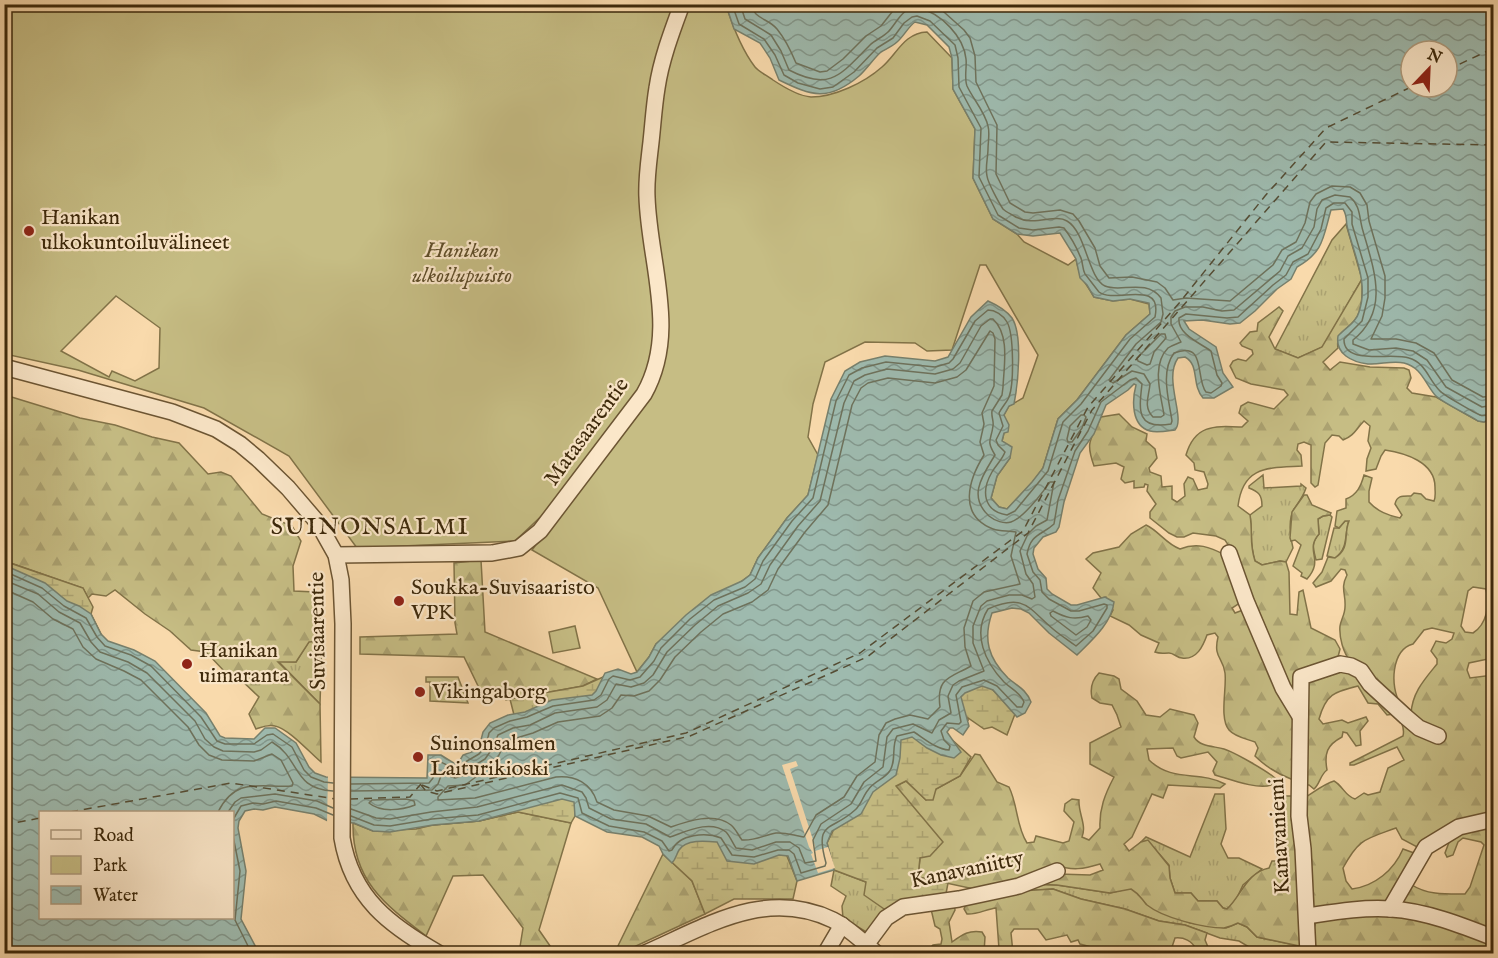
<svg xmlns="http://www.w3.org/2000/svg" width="1498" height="958" font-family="'IM FELL English',serif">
  <defs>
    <pattern id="grass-tufts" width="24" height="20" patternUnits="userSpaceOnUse" patternTransform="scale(1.5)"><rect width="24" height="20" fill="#c6bd84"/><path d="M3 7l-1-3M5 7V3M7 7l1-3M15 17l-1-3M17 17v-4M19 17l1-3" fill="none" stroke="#aba271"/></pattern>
    <pattern id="forest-firs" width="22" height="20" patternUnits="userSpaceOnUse" patternTransform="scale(1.5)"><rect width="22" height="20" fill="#c6bd84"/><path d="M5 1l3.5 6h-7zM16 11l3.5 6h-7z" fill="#aba271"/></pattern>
    <pattern id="wetland-marsh" width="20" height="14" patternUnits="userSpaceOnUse" patternTransform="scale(1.5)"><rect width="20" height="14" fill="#c6bd84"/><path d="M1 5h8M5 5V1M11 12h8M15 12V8" fill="none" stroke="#aba271"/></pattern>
    <pattern id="water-waves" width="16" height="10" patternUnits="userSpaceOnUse" patternTransform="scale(1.5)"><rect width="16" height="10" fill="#9ebaae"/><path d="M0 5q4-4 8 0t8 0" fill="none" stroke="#82978c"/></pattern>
  </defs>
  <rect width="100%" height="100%" fill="#f9daac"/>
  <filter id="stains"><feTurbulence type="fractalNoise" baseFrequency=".00333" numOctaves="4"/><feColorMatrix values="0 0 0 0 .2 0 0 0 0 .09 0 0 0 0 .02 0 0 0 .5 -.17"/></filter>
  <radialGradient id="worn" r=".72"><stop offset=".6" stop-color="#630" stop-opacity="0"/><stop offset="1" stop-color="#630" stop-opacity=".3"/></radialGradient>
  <g fill="url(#grass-tufts)" stroke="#827348" stroke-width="1.5">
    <polygon points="1346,224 1362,279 1323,347 1298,358 1275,349 1332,240"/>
    <path d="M1263,475L1264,488L1301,486V484L1306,488C1303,497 1299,502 1294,509C1288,519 1290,537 1293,548L1286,562L1280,561L1262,565L1255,561C1249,542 1253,534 1250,515L1262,506C1262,495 1259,492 1249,488V486Z"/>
    <path d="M1330,515L1332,517L1322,559L1316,560C1313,548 1311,543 1319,534L1318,519L1323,516Z"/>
    <path d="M1349,520C1344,535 1349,548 1335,558L1327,556L1334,528H1339L1345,521Z"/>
    <polygon points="309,641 322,641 320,704 278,661 296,662"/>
    <polygon points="1215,794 1224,794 1226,829 1221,844 1228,858 1239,858 1262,869 1243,885 1235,902 1227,909 1223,908 1217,901 1198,901 1191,893 1175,893 1170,878 1169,865 1148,841 1141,842 1146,837 1190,857"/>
    <polygon points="834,870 866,882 887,911 868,933 843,918 842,906 846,896 831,886"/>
    <polygon points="1030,884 1057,885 1110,893 1131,888 1141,895 1146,904 1190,923 1226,928 1238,923 1247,927 1257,937 1304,947 1304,953 1291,953 1280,951 1279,953 1272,953 1271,951 1259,953 1239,941 1220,938 1185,925 1159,921 1125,909 1081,899 1053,889 1006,892"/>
  </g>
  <g fill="url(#forest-firs)" stroke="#827348" stroke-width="1.5" fill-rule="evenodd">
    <path d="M1362,279C1362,291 1363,306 1357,317C1350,329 1335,332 1338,348L1323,362L1330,370L1340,362L1370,367L1404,368L1409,370L1411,378L1407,388L1412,393L1436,397L1478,421L1484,422L1493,418V524L1490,525L1487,532L1493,551V658L1469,663L1467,670L1470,678L1493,675V815L1444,830L1417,847L1402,839L1396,828C1366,839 1359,838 1343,868L1346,881L1352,889C1375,886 1394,870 1403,849L1414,853L1388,904L1312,910L1304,798C1314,792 1324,784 1334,781C1343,786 1345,796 1355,799L1364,793L1368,795L1380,792L1388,768L1404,760L1397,747L1354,765H1350V763L1403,736C1405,727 1401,720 1394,714L1387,715L1378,704L1368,703L1358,686C1334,692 1326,694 1319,719L1323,724L1342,720L1348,723L1366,717L1368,721L1360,731L1361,745L1356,746L1347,733L1343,732L1342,737C1327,745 1324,753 1327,770C1320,775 1320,784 1314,789L1309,785H1304L1307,683L1313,675L1351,662C1343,653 1339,637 1340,626C1341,620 1345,614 1345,607C1346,593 1340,589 1347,575L1345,570L1341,569L1331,581L1316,587L1313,583L1322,572L1328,557L1335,558C1351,547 1343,536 1349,521H1345L1339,528L1335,526L1337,511L1346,508V499C1357,495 1361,486 1364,475L1372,478L1369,491V502C1378,512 1388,515 1400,518L1402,515L1395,504C1397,495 1403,496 1411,496L1414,493L1421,494L1426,499L1434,501C1436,496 1435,493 1435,487C1435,462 1405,453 1385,450L1381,456L1376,469L1366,471L1367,459L1371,448L1368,441L1370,426L1364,421C1356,429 1354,436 1343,440L1339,436L1332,435L1325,443L1318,485L1315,487L1311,483V445L1304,442L1298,444L1297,450L1301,455L1302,466C1269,468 1243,465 1238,506L1250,515C1253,534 1249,542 1255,561L1262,565L1280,561L1286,562L1289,572L1290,614L1297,615L1299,592L1303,590L1311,628L1335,640L1340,649L1338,657L1308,672L1298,704L1235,555L1225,540L1216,536L1193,533L1184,537H1177L1169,533L1150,518V512L1156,504L1147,491L1148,485L1145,484L1144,487L1134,488V481L1125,483L1121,479L1124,467L1116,463L1094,466C1085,441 1091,440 1101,417L1119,414L1132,427L1147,434L1146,441L1155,449L1157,458L1149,468L1150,472L1161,476L1162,487L1172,486V499L1177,502L1185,496L1184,484L1188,477L1193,479L1198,490L1207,488L1208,484L1204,472L1195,470L1194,463L1186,455C1195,424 1215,426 1242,427L1248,421L1239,413L1241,406L1248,402L1274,409L1288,395L1284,390L1251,384L1236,378L1230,366L1233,361L1238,359L1246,361L1253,354L1252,350L1242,346L1240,343L1250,332L1257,331L1258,323L1279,307L1283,311L1269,337L1275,349L1298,358L1322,347ZM1473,587L1486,589C1490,605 1487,624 1473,633L1465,632L1461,626L1468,591ZM1432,628L1454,633L1452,639L1446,643L1436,641L1431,651L1437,659V664C1424,680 1412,693 1411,714C1408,711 1403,707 1400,703C1390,687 1391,650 1413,644L1424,630Z"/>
    <path d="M5,395L80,418L115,425L152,437L179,443L208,474L221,472L231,476L262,514L292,526L301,541L293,566L294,591L315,592L320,617L322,641L309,642L296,662H278L320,704L321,762C309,752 289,729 275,726C268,724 262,727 256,729L249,714L259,697L240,679L225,672L206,652L191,650L170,631L145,614L115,590L106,596L92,594L88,598L83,588L5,561Z"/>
    <path d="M1304,495H1307L1312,505L1331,513L1330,515L1323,516L1318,519L1319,534C1304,551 1325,559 1307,579L1301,576L1302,573L1293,566L1301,545L1295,540L1291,541L1290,538L1292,512Z"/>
    <path d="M1146,525C1159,531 1166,544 1180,549C1197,542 1210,547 1225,555L1240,603L1232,608L1235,613L1243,610L1297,716L1293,777L1291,779C1278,774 1265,766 1255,756L1258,748L1255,742C1247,739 1235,737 1229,730C1219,718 1227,688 1225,673C1223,657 1213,658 1218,637L1215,633L1207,635C1203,646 1197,660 1182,658C1177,658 1174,653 1169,653C1163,653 1160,654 1155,652L1159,643L1141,635L1129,625L1110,616L1113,610L1106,597L1101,598L1093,588L1101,573L1086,559L1093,553L1119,547L1131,534Z"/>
    <polygon points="481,560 485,632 597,679 583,686 506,700 502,688 482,694 464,657 360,654 360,637 457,634 455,623 454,563"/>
    <path d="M1099,673L1114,676L1119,679L1121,689L1137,701L1146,715L1160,717L1170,709L1194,715L1198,723L1194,737C1200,747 1214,746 1224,749C1234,752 1267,771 1275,778L1271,785C1258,790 1229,779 1215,775L1213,771L1217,762L1208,752L1181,758L1177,756L1173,748L1147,749L1149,760C1173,783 1199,770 1225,784L1220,788L1168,785L1163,798L1152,794L1132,837L1124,844L1129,851L1141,842L1148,840L1169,866L1170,878L1175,893H1191L1198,901H1217L1223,908L1227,909C1242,895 1246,873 1269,868L1272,861H1283L1284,847L1279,845C1278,835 1282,828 1281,819L1275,817V811L1278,807L1281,798L1286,796H1295L1304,947L1257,937L1247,927L1238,923C1234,925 1229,927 1224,928C1204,928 1163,918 1147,905C1141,899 1141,895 1131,889L1110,893L1057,885L1030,884L1058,874L1090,875L1103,870L1100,864C1084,869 1072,871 1056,865L1023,878L974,889L918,877L920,858L896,786L906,781L926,800L936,789L960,776L975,754L980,755L997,782L1009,787C1018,805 1016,826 1027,843L1034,842L1036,836L1063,843L1069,841L1074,822L1064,811L1065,804L1072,799L1079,800C1078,813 1087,825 1082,837L1089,840L1100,828C1099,809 1105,794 1114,777L1090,764V743L1121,727L1117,715L1112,705L1100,703L1092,698C1090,689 1092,680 1099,673Z"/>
    <path d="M518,812L571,823L539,930L555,953H519L523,928L483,875L453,876L426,936C384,904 352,880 353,823L373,831L416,829L433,825L479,821Z"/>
    <path d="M1493,822V932L1402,903L1412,885C1427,895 1447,894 1465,894L1470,887L1484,845L1481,842L1463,838L1458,842L1453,855L1447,857L1445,853L1451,837Z"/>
    <polygon points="663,854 692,881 705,914 621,953 614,954"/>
    <path d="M1053,889L1081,899L1125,909L1159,921L1185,925L1207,933L1205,940L1208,947L1206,953H1195L1196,949C1192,941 1184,937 1175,938L1170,953H1090L1088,950L1095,948L1080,944L1078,940L1071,942L1067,935L1046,940L1038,929H1014L1011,933L1013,953H1003L999,949L996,908C987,909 976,915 967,914L964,909L966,904L1006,892Z"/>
    <path d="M954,902L955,910L949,922L952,942C963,934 969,930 982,932L985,937L984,953L925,954L933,945L941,944L942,939L940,929L935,926L930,905Z"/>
    <path d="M1387,913L1439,925L1493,945L1494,953L1318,954C1313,944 1311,930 1317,920Z"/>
  </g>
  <g fill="url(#wetland-marsh)" stroke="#827348" stroke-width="1.5">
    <polygon points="4,561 83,588 93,607 91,614 101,634 5,628"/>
    <polygon points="926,636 993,690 1015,714 1007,735 992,727 984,729 968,718 968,721"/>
    <polygon points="603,677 614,715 525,759 510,699 583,686"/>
    <polygon points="947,732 949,737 971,757 960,776 936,789 933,800 926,800 906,781 896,786 943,842 930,856 920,858 918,877 948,883 945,899 887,911 864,895 866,882 834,870 827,843 878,740"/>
    <polygon points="575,775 575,816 571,823 518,812 479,821 433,825"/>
    <polygon points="661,783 770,814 797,881 793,899 734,899 705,914 692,881 663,854"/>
  </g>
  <g fill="#c6bd84" stroke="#827348" stroke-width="1.5" fill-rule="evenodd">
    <path d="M5,4L726,5C732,24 742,50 755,67C759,72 768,76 773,80C782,86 799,96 811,97C834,97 864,83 882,67C897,54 904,33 927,32L952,58L953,89L975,129L973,178L993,219L1017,234L1024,242L1068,265L1076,259C1080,279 1084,280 1094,297L1113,301L1130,299L1149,304L1150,314L1126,335L1077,400L1058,419L1043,468L1033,482L1007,509L999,507L991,498L997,476L1010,458L1002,441L1004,433V415L1009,406L1023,398L1038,355L986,265H980L952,350L927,351L915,343L865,342L825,362L813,404L808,437L818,455L808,495L787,518L758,558L750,575L656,644L649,657L637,672L598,588L532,550L558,515L551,507L515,541L357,548L289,456L204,408L78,370L5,354ZM116,296L160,328L159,368L135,381L112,371L109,377L61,351Z"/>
    <polygon points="575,626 580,648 553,653 549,632"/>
    <polygon points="426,677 458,677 468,703 430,701 430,682 426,682"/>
  </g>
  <path fill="url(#water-waves)" stroke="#77806d" stroke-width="1.5" fill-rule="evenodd" d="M726,5H1493V418L1484,422L1478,421C1469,415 1441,402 1435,395C1425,383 1421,367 1404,363C1392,360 1380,365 1368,364C1352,362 1335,354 1338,336C1345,328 1356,323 1359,312C1369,283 1354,255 1347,226C1346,220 1347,215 1343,209L1331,210C1323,237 1324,252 1297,267L1291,279L1277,289L1255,311L1240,323L1230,324L1202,320L1184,321L1189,329L1216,347L1223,373L1233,387L1214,398H1203C1191,384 1200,365 1185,357L1178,358C1163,379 1186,418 1175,430C1167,431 1157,433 1150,431C1131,426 1132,400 1136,385L1134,384L1128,390L1106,405L1094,434L1080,453L1064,502L1059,527L1056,532L1043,537L1034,548L1033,554L1038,569L1046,578L1047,589L1052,594L1071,605H1077L1105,597L1114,602C1112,623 1091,641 1077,655L1049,633L1029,613L1021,609L1012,608L992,613C983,639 988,658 1008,678C1017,686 1026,689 1031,702L1025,713L1017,717L993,690L982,686L965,693L961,697L969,726L963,735L953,728H950L947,732L961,752L954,758L941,755L927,748L912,737L901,740L900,758L896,775L873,792L861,814L832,831L827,843L834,870L797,881L788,856L779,855L754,864L727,861L717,842C706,841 686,839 679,850C676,855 676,859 672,863L663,854L659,846L642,837L607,832L575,816L574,802L562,799L479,821L433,825L390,832L373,831L354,823L328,821L314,814L275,807L263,810L254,809L245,811L239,821L238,828L246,871L241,919L259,953H5L4,565L45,583L67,601L79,606L91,614L101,634L108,641L134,650L155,661L206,713L220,736L225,738L254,739L265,728H275L296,743L309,767L315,773L326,777L427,778L428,755H441L457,765L463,755L474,751L480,744L483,732L490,723L508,715L525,712L552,700L592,695L596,691L605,673L618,669L631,674L637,672L649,657L656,644L686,615L711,595L742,581L750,575L758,558L787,518L808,495L831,399L845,371L860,362L885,356L935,361L948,357L971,317L988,301C997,305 1006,310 1012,318C1023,335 1018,384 1014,404L1009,406L1004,415L1009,425L1008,432L1004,433L1002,441L1012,447L1010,458L997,476L991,498L999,507L1007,509L1032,482L1043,468L1058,419L1077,400L1126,335L1150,314L1149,303L1130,299L1113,301L1094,297L1087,285L1080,278L1076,259L1060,233L1033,236L1017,234L993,219L973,178L975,129L953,89L952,58L949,47L927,25L915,22C908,27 904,36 897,42C893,46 886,49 881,52C873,59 867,69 859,76C828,102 812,96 779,80L770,58L760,43L734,29ZM1411,51H1447V87H1411ZM40,812H232V918H40Z"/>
  <g fill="#f9daac">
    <polygon points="796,761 798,766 790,769 815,846 815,851 828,847 835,868 818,873 811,854 813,853 809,847 782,765"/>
    <polygon points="328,774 349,774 348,825 327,824"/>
  </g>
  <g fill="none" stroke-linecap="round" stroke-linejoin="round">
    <g stroke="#6e725c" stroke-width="1.5">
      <path d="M740,4L745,19L771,35L781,51L789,70C831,92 841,74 870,45C875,40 883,37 888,32C897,23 903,5 919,8C941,13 964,37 966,59C967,67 964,78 967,86C973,99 985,112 988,126C990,133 988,142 988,149C988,157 985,168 987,176C988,183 999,203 1003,209C1006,212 1011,214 1014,216C1034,228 1054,213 1067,221C1086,232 1088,278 1105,286C1120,293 1146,278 1161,298L1163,314L1161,322L1136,344L1109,380L1113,383L1132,371L1144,374L1150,384C1149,396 1143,407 1153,417H1161L1164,415C1161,395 1151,365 1168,348C1172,345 1177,344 1181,342L1171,324V317L1175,311L1185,307H1203L1222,311L1234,310L1280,271L1288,256L1302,248L1314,227L1317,209L1322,200L1335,195L1350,197C1361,206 1359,219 1363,231C1374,270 1390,310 1353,340V344L1369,350L1396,348L1413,351L1427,360L1446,387L1482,407L1494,405"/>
      <path d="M750,4C755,20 768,18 777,29C786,40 791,51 796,63L820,72L827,71L843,59L866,36L881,26L892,12L901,4"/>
      <polyline points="935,4 964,30 970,38 975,56 976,82 997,125 996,174 1010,203 1025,212 1033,213 1060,210 1073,214 1079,221 1095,248 1100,266 1109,278 1132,277 1157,282 1165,288 1173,300 1186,298 1230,301 1273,265 1282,250 1296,242 1305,223 1310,202 1316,194 1332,186 1350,187 1360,193 1367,205 1369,221 1385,276 1385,298 1382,316 1371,339 1396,339 1416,343 1434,353 1452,380 1483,397 1494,396"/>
      <path d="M990,331L993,333L995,339L994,386L982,413L984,424L980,442L984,455C969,479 957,515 993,529C1001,532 1009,530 1016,532L1011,556L1020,584L984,592L973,601L964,628L965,647L971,666C950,678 936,677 940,707L928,719L910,715L895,719L886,723L879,735L875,762L857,776L844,797L816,815L804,837C795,836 786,832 776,833C764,835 755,841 742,840C738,835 736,829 731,825C714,812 688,821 671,827L648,816L614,810L597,802C591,783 575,775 556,777L475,798L438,800V797L448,786L465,785L488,768L499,755L506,741L533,733L558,722L600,716L612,708L621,695L634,696L649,691L660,680L675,657L701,632L723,614L752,602L768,590L778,569L805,532L828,505L852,405L861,388L868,383L888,378L935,383L957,377L966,370Z"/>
      <polygon points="1161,334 1165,334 1166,338 1154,352 1150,364 1147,365 1138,361 1137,358"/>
      <polygon points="1081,415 1084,415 1086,417 1082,428 1072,442 1068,442 1067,439 1070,426"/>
      <polyline points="4,571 42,588 64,606 86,618 97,637 105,646 131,655 151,666 201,717 217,741 225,744 254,744 267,735 273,734 292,747 304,770 311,777 324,782 333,783"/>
      <path d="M4,580L38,594L59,612L80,623L91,642L100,652L128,662L147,673L195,721L205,739L214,747L223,751L254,752L261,750L272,742C301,759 292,789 333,791"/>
      <path d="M4,589L33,602L53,619L73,629L83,647L96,659L124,671L141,680L188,727L199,745L209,755L222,760L254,761L272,754L281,760L293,783L292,786C260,788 236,776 218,812"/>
      <path d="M1053,611C1066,618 1074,620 1088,616L1091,620L1087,627L1076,635L1051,616L1050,613Z"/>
      <path d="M351,784L429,783L433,778L435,761C444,760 450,771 460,769L467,761L479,754L486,746L489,733L494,728L510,721L527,717L553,706L594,700L601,695L609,679L613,676L630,680L640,677L654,661L661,648L690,619L714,600L745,587L755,579L763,561L792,521L813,498L836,401L849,375L862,368L886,362L935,367L949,363L953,359L975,321L988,310C995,310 1003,315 1007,322C1014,334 1014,384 1009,397C1007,402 1002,407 999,413L1003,426L996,440L998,445L1005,452C1002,460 996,465 992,472C981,491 983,511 1007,515L1015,511L1048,471L1063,422L1081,404L1130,339L1155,317C1163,278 1115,304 1099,292C1098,291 1086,275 1085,274C1082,268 1083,261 1080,256C1076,246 1070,236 1064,228L1059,227L1033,230L1019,228L998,215L979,177L981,128L959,87L958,58L955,45L930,21L917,16L912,17L904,23L893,38L877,48L854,72L833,87L820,89L798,83L784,75L775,55L764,39L739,24L732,4"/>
      <path d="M406,799L414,801L415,805C402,810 381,813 369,803L372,800Z"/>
      <path d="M351,809L376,818L390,819L431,812L477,807L562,785L582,792L586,798L589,808L611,819L646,824L670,837C685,832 710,819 726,832C730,836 733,844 736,848L752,850L776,842H790L799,848L805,863L816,861L813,840L821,824L851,804L864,782L883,767L887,737L893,729L913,724L932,733L939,720L951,713L948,696L953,685L959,681L984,671L973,643V626L981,606L987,601L1009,595H1022L1032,599L1035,597L1033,584L1026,574L1020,551L1028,534L1036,526L1047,520L1054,482H1050C1042,493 1024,518 1011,522C1004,524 995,521 989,516C967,496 983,475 995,455C986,440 991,441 993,426C994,421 991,416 992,411L1002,395L1003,387C1004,365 1010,335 993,319H990L981,326L960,363L953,369L935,374L887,369L865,375L854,381L844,403L820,501L798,526L770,565L761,584L748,593L718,606L695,625L667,652L653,675L644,683L631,687L616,684L607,700L597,707L555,713L530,725L513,728L498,735L492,749L485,759L472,767L465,775L455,778L442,773L438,784L432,790L351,791"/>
      <polyline points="228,812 235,802 241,798 275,794 317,801 333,808"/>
      <path d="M351,816L374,825L390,826L432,819L478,815L560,793L578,798L582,813L609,826L644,832L662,841L669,851L672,850C679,834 706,832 721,838L732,855L754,857L778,850H789L794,854L801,873L825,866L826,863C814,820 831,832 855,810C861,805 863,796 868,790C873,782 884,779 889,772C897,762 891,746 897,736L914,732C925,739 936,749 949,750L950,746L944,740L941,731L947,723L959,724L961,722L956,695L962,687L984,680L997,686L1017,707H1022L1024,702C1020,692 1011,689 1004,682C985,662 972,634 988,609C1025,593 1028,608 1053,629C1060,635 1068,640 1076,646L1093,631L1107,608V605L1104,604L1079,611H1071L1049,599L1042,592L1040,580L1033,572L1027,554C1031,533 1041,536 1054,524L1058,500L1075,451L1088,431L1101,402L1130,380L1136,378L1142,384C1139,410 1136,430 1171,424L1172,421C1169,400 1160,372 1174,353C1207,340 1195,379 1206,392L1211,393L1221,386L1222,383L1217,375L1211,351C1200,343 1177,334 1179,318L1186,314L1227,318L1238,317L1273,285L1286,275L1293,262L1308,254L1321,229L1326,208L1334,203H1345L1352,212V224L1368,278V297L1362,321L1344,339C1343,366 1392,352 1409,358C1426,363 1428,379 1440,391C1442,394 1475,413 1480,415C1485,417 1489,414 1494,413"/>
      <polyline points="232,825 234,818 241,806 253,803 263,804 276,801 316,808 333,815"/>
      <polyline points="232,831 240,871 235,920 252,954"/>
    </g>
    <g stroke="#554d34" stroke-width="1.5" stroke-dasharray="8 6" stroke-linecap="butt">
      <polyline points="1447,70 1494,48"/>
      <polyline points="420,784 426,791 437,794 690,736 867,657 1028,533 1092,410 1326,142 1494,145"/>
      <polyline points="422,785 437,791 686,733 860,653 1023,531 1088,407 1180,302 1265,196 1326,128 1411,87"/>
      <polyline points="350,799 410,797 420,785"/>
      <polyline points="70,812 231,783 336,799"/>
      <polyline points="4,825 40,818"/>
    </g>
    <g stroke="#6c5533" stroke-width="18">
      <g id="minor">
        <path d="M4,367L172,412L216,429L240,444L258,459L288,488L318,523L336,555L341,580L343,624L342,838C352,898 390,926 440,954"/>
        <polyline points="1229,553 1246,601 1283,688 1300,716"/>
        <path d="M336,555L492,553L519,548L540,531L644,394C679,332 649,263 647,197C646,179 649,160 651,142C653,124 654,106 657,88C661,60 672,31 682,4"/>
        <polyline points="1390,909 1426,847 1459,827 1494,819"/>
        <path d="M1307,916C1334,912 1363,907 1391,909C1425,911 1461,925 1494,938"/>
        <polyline points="866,945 886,918 903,907 959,899 1019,886 1057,871"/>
        <path d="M643,954C704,928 764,887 833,920C849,928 863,942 877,954"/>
        <polyline points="825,954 842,925"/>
        <polyline points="1308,954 1303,849 1299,816 1301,677 1340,664 1351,666 1361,671 1370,684 1406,717 1419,728 1438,736"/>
      </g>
    </g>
    <use href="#minor" stroke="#fbe7c9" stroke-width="15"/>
  </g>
  <g fill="#8f2418" stroke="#fbe7c9" stroke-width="2">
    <circle cx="29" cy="231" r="6"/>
    <circle cx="399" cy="601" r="6"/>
    <circle cx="187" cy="664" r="6"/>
    <circle cx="420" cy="692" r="6"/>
    <circle cx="418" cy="757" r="6"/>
  </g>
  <g text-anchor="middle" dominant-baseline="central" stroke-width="4.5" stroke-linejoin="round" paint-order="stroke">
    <g font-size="22" fill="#3d290b" stroke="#fbe7c9" text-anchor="start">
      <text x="41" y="218">Hanikan<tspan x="41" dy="25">ulkokuntoiluvälineet</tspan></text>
      <text x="411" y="588">Soukka-Suvisaaristo<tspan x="411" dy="25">VPK</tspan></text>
      <text x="199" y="651">Hanikan<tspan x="199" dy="25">uimaranta</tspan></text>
      <text x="432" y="692">Vikingaborg</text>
      <text x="430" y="744">Suinonsalmen<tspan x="430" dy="25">Laiturikioski</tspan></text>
    </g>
    <g font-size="22" font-style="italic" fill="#5f4e29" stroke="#fbe7c9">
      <text x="462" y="251">Hanikan<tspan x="462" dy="25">ulkoilupuisto</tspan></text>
    </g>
    <g font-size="22" fill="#3d290b" stroke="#fbe7c9">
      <text transform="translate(587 432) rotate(-54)">Matasaarentie</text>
      <text transform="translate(318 631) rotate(-91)">Suvisaarentie</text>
      <text transform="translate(1280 836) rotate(-93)">Kanavaniemi</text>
      <text transform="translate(967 870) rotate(-12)">Kanavaniitty</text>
    </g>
    <g font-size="24" letter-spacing="1.5" fill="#3d290b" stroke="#fbe7c9">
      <text x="370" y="527">SUINONSALMI</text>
    </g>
  </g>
  <rect width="1498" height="958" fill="none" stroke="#f9daac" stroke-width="24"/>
  <rect x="6" y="6" width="1486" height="946" fill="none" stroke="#3d290b" stroke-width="3"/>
  <rect x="12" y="12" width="1474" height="934" fill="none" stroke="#3d290b" stroke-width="1.5"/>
  <rect x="39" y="811" width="195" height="108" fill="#fbe7c9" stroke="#af9b7d" stroke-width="1.5"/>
  <rect x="51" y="830" width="30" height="9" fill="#fbe7c9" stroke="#af9b7d" stroke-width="1.5"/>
  <text x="93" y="841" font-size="18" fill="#3d290b">Road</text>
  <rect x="51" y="856" width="30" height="18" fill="#c6bd84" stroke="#af9b7d" stroke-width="1.5"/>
  <text x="93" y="871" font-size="18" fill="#3d290b">Park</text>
  <rect x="51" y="886" width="30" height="18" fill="url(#water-waves)" stroke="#af9b7d" stroke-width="1.5"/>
  <text x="93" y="901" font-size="18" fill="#3d290b">Water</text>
  <g transform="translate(1429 69) rotate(23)"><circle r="28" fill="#fbe7c9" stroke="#af9b7d" stroke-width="1.5"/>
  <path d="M0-4.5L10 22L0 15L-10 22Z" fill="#8f2418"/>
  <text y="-9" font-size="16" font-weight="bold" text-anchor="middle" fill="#3d290b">N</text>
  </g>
  <rect width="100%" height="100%" filter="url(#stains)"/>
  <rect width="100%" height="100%" fill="url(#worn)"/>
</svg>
